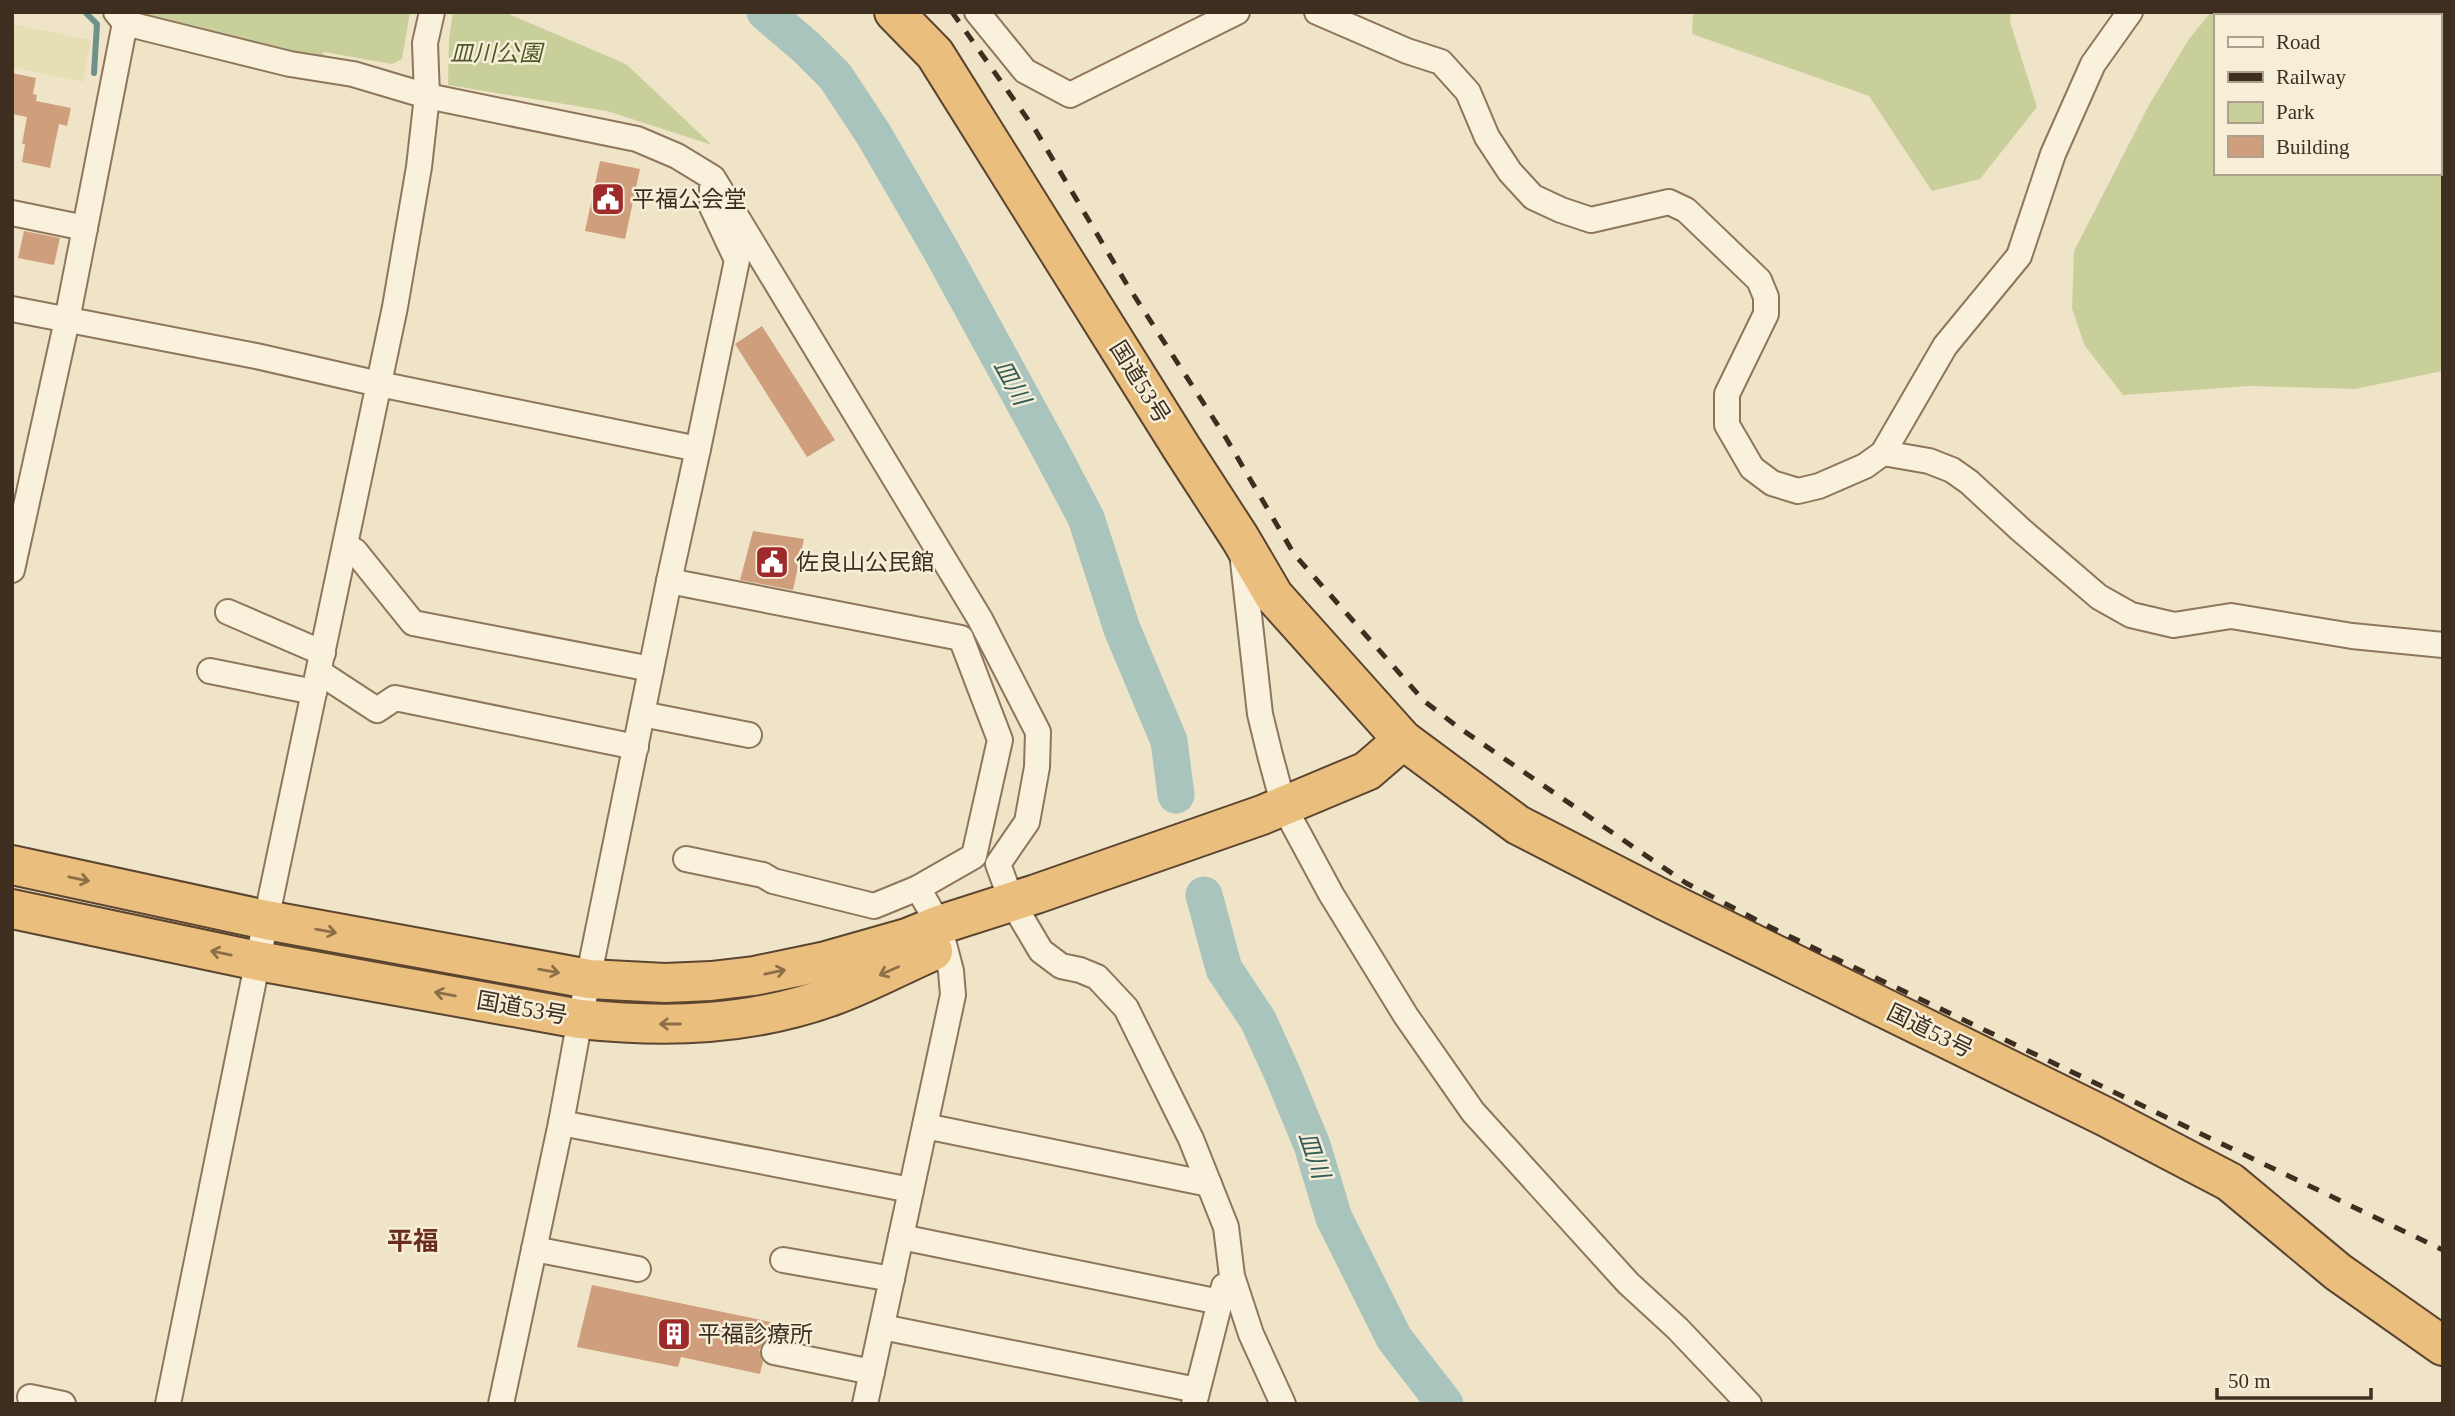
<svg xmlns="http://www.w3.org/2000/svg" width="2455" height="1416" font-family="'Times New Roman','Noto Sans JP',serif">
  <rect width="100%" height="100%" fill="#f0e4c8"/>
  <polygon fill="#e6deb5" points="12,24 91,40 83,82 12,67"/>
  <g fill="#c9cf9b" fill-rule="evenodd">
    <polygon points="135,12 410,12 402,59 392,64 324,52 322,58 180,30"/>
    <polygon points="453,12 504,12 626,64 712,145 607,111 448,85 449,39"/>
    <polygon points="1693,12 2011,12 2010,22 2037,107 1980,179 1932,191 1869,96 1692,34"/>
    <path d="M2211,12H2443V371L2355,389L2249,386L2123,395L2085,346L2072,309L2074,251L2149,105L2189,39ZM2215,16H2439V173H2215Z"/>
  </g>
  <g fill="none" stroke-linecap="round" stroke-linejoin="round">
    <polyline stroke="#6f938a" stroke-width="6" points="85,12 97,24 94,73"/>
    <g stroke="#a9c4bc" stroke-width="37">
      <polyline points="765,12 807,48 835,76 874,135 943,254 1054,457 1086,518 1122,629 1169,741 1176,795"/>
      <polyline points="1204,895 1224,969 1258,1020 1283,1075 1312,1145 1334,1218 1394,1338 1445,1404"/>
    </g>
  </g>
  <g fill="#cf9f7d">
    <polygon points="12,73 36,78 33,94 37,95 36,101 71,108 67,126 59,124 50,168 22,162 25,144 22,144 27,117 12,114"/>
    <polygon points="600,161 640,169 625,239 585,231"/>
    <polygon points="24,231 60,238 54,265 18,258"/>
    <polygon points="762,326 835,440 807,457 735,344"/>
    <polygon points="753,531 804,539 793,590 740,580"/>
    <polygon points="592,1285 771,1322 767,1339 759,1350 763,1361 760,1374 681,1357 678,1367 577,1347"/>
  </g>
  <g fill="none" stroke-linecap="round" stroke-linejoin="round">
    <g stroke="#8d765c" stroke-width="28">
      <g id="minor">
        <polyline points="116,12 125,23 290,64 353,74 427,96 637,139 677,156 713,178 980,619 1038,732 1037,767 1027,822 998,864 1012,902 1041,951 1061,966 1080,970 1097,977 1126,1008 1191,1139 1226,1227 1232,1276 1251,1334 1283,1404"/>
        <polyline points="977,12 1025,71 1070,95 1237,12"/>
        <polyline points="1317,12 1407,51 1441,62 1468,92 1487,137 1510,172 1533,197 1561,210 1591,220 1669,202 1686,210 1759,280 1766,297 1766,314 1727,394 1727,425 1752,468 1772,483 1798,491 1819,486 1865,466 1883,453 1945,346 2019,256 2053,154 2093,64 2130,12"/>
        <polyline points="12,213 85,228"/>
        <polyline points="12,309 256,356 379,384 698,449"/>
        <polyline points="1883,453 1929,461 1952,470 1969,482 2021,530 2099,597 2131,615 2174,625 2231,616 2352,636 2443,645"/>
        <polyline points="345,547 355,551 413,623 651,669"/>
        <polyline points="1242,552 1260,714 1270,755 1284,807 1331,894 1406,1016 1473,1112 1628,1283 1678,1329 1749,1404"/>
        <polyline points="12,570 67,320 125,23"/>
        <polyline points="669,581 961,638 1000,740 974,856 918,888 939,925 951,971 953,995 865,1404"/>
        <polyline points="228,612 323,653"/>
        <polyline points="210,671 314,692"/>
        <polyline points="319,672 377,710 395,698 636,747"/>
        <polyline points="642,714 749,735"/>
        <polyline points="686,859 763,875 773,881 874,906 918,888"/>
        <polyline points="561,1123 911,1190"/>
        <polyline points="925,1126 1209,1184"/>
        <polyline points="901,1237 1220,1302"/>
        <polyline points="534,1249 638,1269"/>
        <polyline points="783,1260 892,1279"/>
        <polyline points="882,1327 1197,1390"/>
        <polyline points="774,1352 872,1372"/>
        <polyline points="30,1397 63,1404"/>
        <polyline points="168,1404 266,920 395,307 419,167 427,96 425,43 432,12"/>
        <polyline points="501,1404 561,1123 580,1019 669,581 698,449 737,260 712,207 712,189"/>
        <polyline points="1194,1404 1224,1286"/>
      </g>
    </g>
    <g stroke="#5b4430" stroke-width="42">
      <g id="trunk">
        <polyline points="894,12 935,54 1181,447 1240,538 1274,596 1403,740 1518,825 1664,900 2106,1117 2230,1182 2338,1272 2443,1346"/>
        <polyline points="12,865 266,920 589,979 665,983 711,981 754,976 826,961 907,938 939,925 1036,894 1262,815 1367,771 1403,740"/>
        <path d="M12,909L258,961L580,1019C667,1028 751,1026 835,995C868,983 901,965 933,951"/>
      </g>
    </g>
    <use href="#minor" stroke="#faf1dc" stroke-width="24"/>
    <use href="#trunk" stroke="#eabe7c" stroke-width="38"/>
    <polyline stroke="#3d2e20" stroke-width="5" stroke-dasharray="12 12" stroke-linecap="butt" points="952,12 1036,131 1126,283 1226,438 1294,554 1424,701 1458,727 1686,883 1770,927 2443,1250"/>
  </g>
  <defs><path id="oneway-shaft" d="M-6 0H5M1.5-3L5.5 0L1.5 3" fill="none" stroke-width="1.6" stroke-linecap="round" stroke-linejoin="round" transform="scale(1.75)"/></defs>
  <g stroke="#8b6f49">
    <use href="#oneway-shaft" transform="translate(79 879) rotate(12)"/>
    <use href="#oneway-shaft" transform="translate(326 931) rotate(10)"/>
    <use href="#oneway-shaft" transform="translate(221 953) rotate(-168)"/>
    <use href="#oneway-shaft" transform="translate(549 971) rotate(10)"/>
    <use href="#oneway-shaft" transform="translate(889 971) rotate(156)"/>
    <use href="#oneway-shaft" transform="translate(775 972) rotate(-12)"/>
    <use href="#oneway-shaft" transform="translate(445 994) rotate(-170)"/>
    <use href="#oneway-shaft" transform="translate(670 1024) rotate(-180)"/>
  </g>
  <defs>
    <g id="civic-square" transform="scale(1.75)"><rect x="-9" y="-9" width="18" height="18" rx="4" fill="#9e2a2b" stroke="#f7eed8"/><path d="M-.6-6.5H3V-4.5H.6V-3L4-1V1h2V6H-6V1h2V-1L-.6-3ZM-1.2 2.5V6h2.4V2.5Z" fill="#fff"/></g>
    <g id="building-square" transform="scale(1.75)"><rect x="-9" y="-9" width="18" height="18" rx="4" fill="#9e2a2b" stroke="#f7eed8"/><path d="M-4-6H4V6H1V3H-1V6H-4ZM-2.5-4.3h1.7v1.8h-1.7ZM.8-4.3h1.7v1.8H.8ZM-2.5-1h1.7V.8h-1.7ZM.8-1h1.7V.8H.8Z" fill="#fff"/></g>
  </defs>
  <g fill-rule="evenodd">
    <use href="#civic-square" x="608" y="199"/>
    <use href="#civic-square" x="772" y="562"/>
    <use href="#building-square" x="674" y="1334"/>
  </g>
  <g text-anchor="middle" dominant-baseline="central" stroke-width="5" stroke-linejoin="round" paint-order="stroke">
    <g font-size="23" font-style="italic" fill="#4d5a26" stroke="#f7eed8">
      <text x="496" y="53">皿川公園</text>
    </g>
    <g font-size="23" fill="#3d2e20" stroke="#f7eed8" text-anchor="start">
      <text x="632" y="199">平福公会堂</text>
      <text x="796" y="562">佐良山公民館</text>
      <text x="698" y="1334">平福診療所</text>
    </g>
    <g font-size="23" fill="#3d2e20" stroke="#f7eed8">
      <text transform="translate(1140 382) rotate(58)">国道53号</text>
      <text transform="translate(522 1008) rotate(10)">国道53号</text>
      <text transform="translate(1930 1031) rotate(26)">国道53号</text>
    </g>
    <g font-size="24" font-style="italic" fill="#2f5d5a" stroke="#f7eed8">
      <text transform="translate(1012 382) rotate(61)">皿川</text>
      <text transform="translate(1314 1155) rotate(71)">皿川</text>
    </g>
    <g font-size="26" font-weight="bold" fill="#6b2e1e" stroke="#f7eed8">
      <text x="413" y="1241">平福</text>
    </g>
  </g>
  <rect width="2455" height="1416" fill="none" stroke="#3d2e20" stroke-width="28"/>
  <rect x="2214" y="14" width="228" height="161" fill="#f7eed8" stroke="#ada18e" stroke-width="2"/>
  <rect x="2228" y="37" width="35" height="10" fill="#faf1dc" stroke="#ada18e" stroke-width="2"/>
  <text x="2276" y="49" font-size="21" fill="#3d2e20">Road</text>
  <rect x="2228" y="72" width="35" height="10" fill="#3d2e20" stroke="#ada18e" stroke-width="2"/>
  <text x="2276" y="84" font-size="21" fill="#3d2e20">Railway</text>
  <rect x="2228" y="102" width="35" height="21" fill="#c9cf9b" stroke="#ada18e" stroke-width="2"/>
  <text x="2276" y="119" font-size="21" fill="#3d2e20">Park</text>
  <rect x="2228" y="136" width="35" height="21" fill="#cf9f7d" stroke="#ada18e" stroke-width="2"/>
  <text x="2276" y="154" font-size="21" fill="#3d2e20">Building</text>
  <path d="M2217 1388v10h154v-10" fill="none" stroke="#3d2e20" stroke-width="3.5"/>
  <text x="2228" y="1388" font-size="21" fill="#3d2e20" stroke="#f7eed8" stroke-width="5" paint-order="stroke">50 m</text>
</svg>
